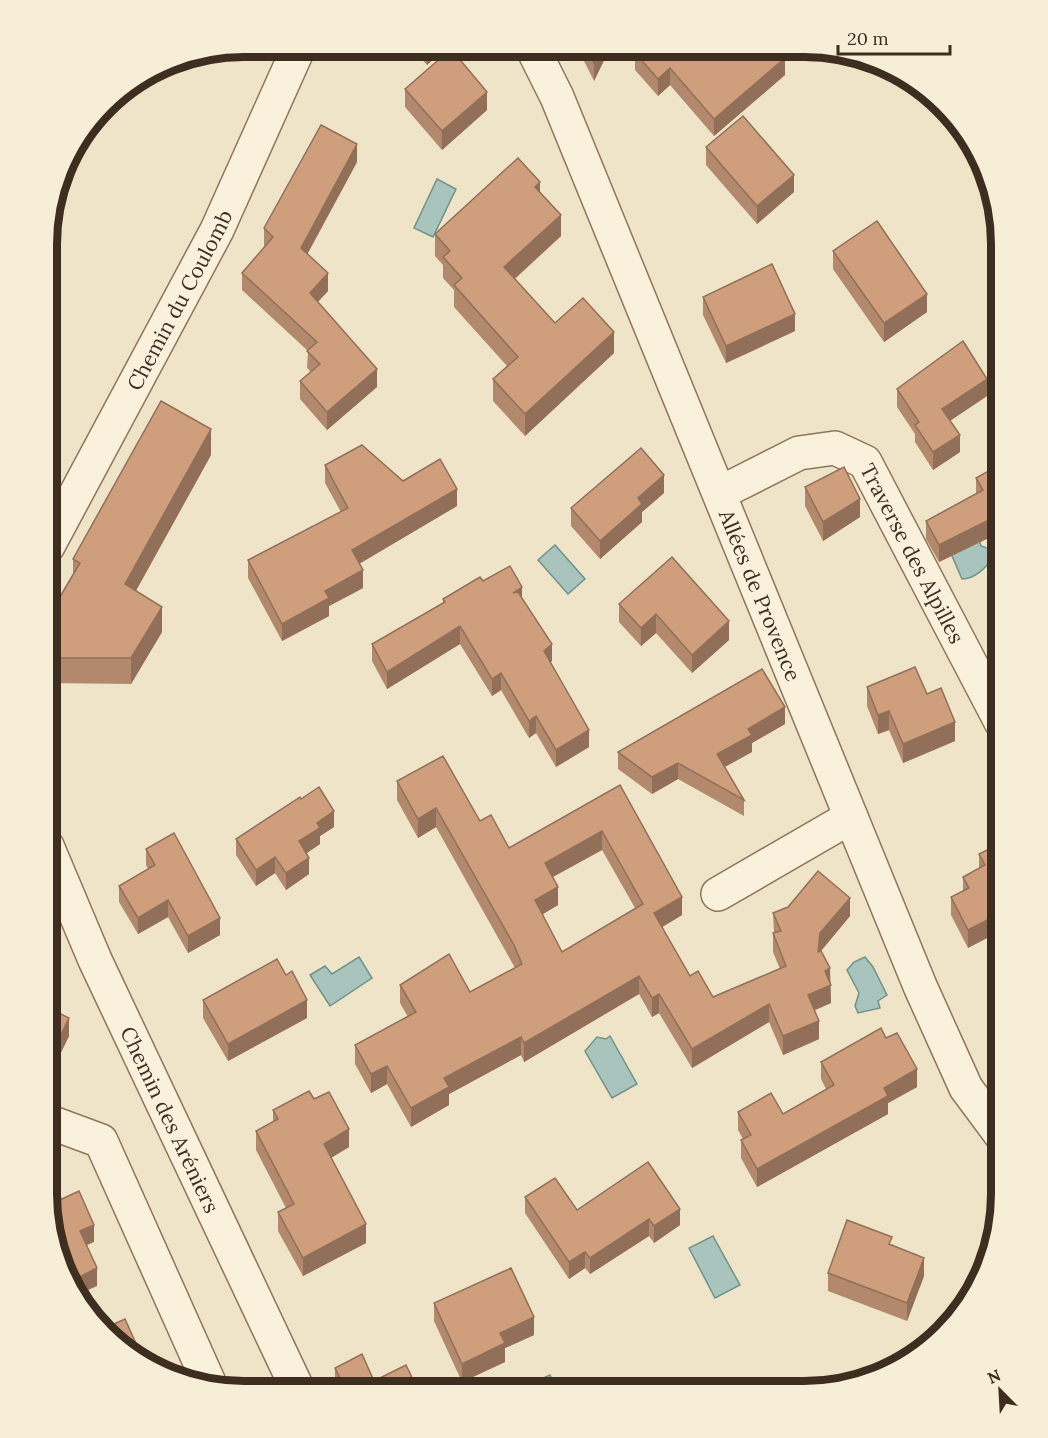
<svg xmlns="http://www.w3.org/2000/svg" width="1048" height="1438" font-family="Lora,serif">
  <rect width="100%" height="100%" fill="#f0e4c8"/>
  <g fill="#a9c4bc" stroke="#6f938a" stroke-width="1.5">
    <polygon points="437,179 456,189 433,237 414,228"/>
    <path d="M977,534L981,546L990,549L992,557C987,568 974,579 962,579L952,556L954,551Z"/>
    <polygon points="555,545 585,579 568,594 538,560"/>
    <polygon points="359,957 372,978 330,1006 310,975 325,966 332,974"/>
    <polygon points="865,957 873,967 887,995 878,1001 880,1008 858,1013 855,1006 859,993 847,970 854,962"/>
    <polygon points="610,1036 637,1084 612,1098 585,1051 597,1037 606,1039"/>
    <polygon points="713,1236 740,1285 715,1298 689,1248"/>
    <polygon points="550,1375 558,1391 515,1391"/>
  </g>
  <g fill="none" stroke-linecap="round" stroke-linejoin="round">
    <g stroke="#8d765c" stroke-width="36">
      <g id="minor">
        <path id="s1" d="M532,47L557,97L920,986L966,1088L1001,1135"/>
        <path id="s2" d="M720,493L799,453L835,448L865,462L1001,722"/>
        <path id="s3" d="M48,546L217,230L299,47"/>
        <path id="s4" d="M47,846L95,960L298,1390"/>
        <polyline points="718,894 851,817"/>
        <polyline points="47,1121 101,1141 211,1387"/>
      </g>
    </g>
    <use href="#minor" stroke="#faf1dc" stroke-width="33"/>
  </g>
  <g fill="#b2896c" fill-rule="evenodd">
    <polygon points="411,47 447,47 427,65"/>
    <polygon points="577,47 610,48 594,81"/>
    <polygon points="635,53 785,75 714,136 670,85 658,96 635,70"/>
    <polygon points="405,89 487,110 442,150 405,107"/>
    <polygon points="706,147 794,192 757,224 706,165"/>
    <polygon points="357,162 307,254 328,291 318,302 377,387 327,430 300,399 300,381 311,372 307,368 308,351 242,290 242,273 265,247 264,246 264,228"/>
    <polygon points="540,192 561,236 515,279 555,323 614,353 525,436 493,401 493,379 507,366 454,307 454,290 443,278 443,265 435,256 435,234"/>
    <polygon points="833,251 927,312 884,342 833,269"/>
    <polygon points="703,297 795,331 726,363 703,315"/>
    <polygon points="897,389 987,396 950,421 960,452 933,470 915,442 915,434 897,407"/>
    <polygon points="211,455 136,591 162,632 131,684 47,683 48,617 73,574 73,559"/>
    <polygon points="1001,464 1001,532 939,562 926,539 926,521 976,494 976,478"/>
    <polygon points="325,465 403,481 457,506 359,564 363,588 329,606 329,616 282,641 248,578 248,560 341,512 325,483"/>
    <polygon points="805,487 860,517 823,541 805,506"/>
    <polygon points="664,493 642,512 642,522 600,559 571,526 571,508"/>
    <polygon points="672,557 729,640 692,673 656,633 641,646 619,622 619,604"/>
    <polygon points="483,581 522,599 552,661 550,662 589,747 556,767 536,733 529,738 501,690 492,696 460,644 387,689 372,661 372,644 443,603 443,599"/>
    <polygon points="867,687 927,694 955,741 903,763 889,730 878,734 867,706"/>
    <polygon points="785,724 752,743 752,752 725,767 744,800 744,816 678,779 652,794 618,769 618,752"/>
    <path d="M397,781L480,821L509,848L620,785L682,915L662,927L690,976L713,997L780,969L773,952V933H774L773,913L850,916L821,951L830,982L831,1003L815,1010L819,1039L783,1055L769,1022L692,1068L659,1013L652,1017L639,994L524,1062L521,1055L449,1094V1105L411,1127L387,1084L371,1093L355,1064V1045L408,1017L400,1003V985L470,992L515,968L436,827L418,838L397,800ZM602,850L635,908L562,952L542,914L558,905L553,877Z"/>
    <polygon points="301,799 334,827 320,836 320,844 307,853 309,874 286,890 275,873 256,886 236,855 236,839"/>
    <polygon points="1001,843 968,948 951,915 951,897 963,891 963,877 979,868 979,854"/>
    <polygon points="146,849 220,935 188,953 168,917 138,934 119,902 119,886 148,869 146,865"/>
    <polygon points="203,1000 307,1018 228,1061 203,1018"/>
    <polygon points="47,1007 69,1036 48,1079 47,1079"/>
    <polygon points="1001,1016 1001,1041 999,1035 999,1017"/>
    <polygon points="886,1038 917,1087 888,1103 888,1114 757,1187 741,1158 741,1140 743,1139 738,1130 738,1112 783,1114 826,1089 821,1079 821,1062"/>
    <polygon points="314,1099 349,1147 331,1158 366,1243 303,1276 278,1231 278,1212 286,1208 256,1150 256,1131 273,1122 273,1110"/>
    <polygon points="648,1162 680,1225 654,1243 649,1236 590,1274 585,1268 569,1279 525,1213 525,1197 577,1210"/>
    <polygon points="892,1246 924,1276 907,1321 828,1291 828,1273"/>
    <polygon points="434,1303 534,1335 505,1348 505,1362 462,1382 434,1321"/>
    <polygon points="335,1368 374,1381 418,1390 336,1390 335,1387"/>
  </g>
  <g fill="#916f58">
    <polygon points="427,47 447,47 427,65"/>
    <polygon points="601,48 610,48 594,81 594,63"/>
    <polygon points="785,58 785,75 714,136 714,119"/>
    <polygon points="670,68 670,85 658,96 658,79"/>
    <polygon points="487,92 487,110 442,150 442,131"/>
    <polygon points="357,144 357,162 301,266 301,248"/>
    <polygon points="794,175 794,192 757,224 757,206"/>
    <polygon points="540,182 540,204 535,187"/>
    <polygon points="561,215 561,236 504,288 504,267"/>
    <polygon points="328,273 328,291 310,310 310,293"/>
    <polygon points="927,294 927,312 884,342 884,323"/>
    <polygon points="795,314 795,331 726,363 726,346"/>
    <polygon points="614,332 614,353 525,436 525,414"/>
    <polygon points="377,369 377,387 327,430 327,412"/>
    <polygon points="987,379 987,396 942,426 942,409"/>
    <polygon points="211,429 211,455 125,610 125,584"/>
    <polygon points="960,435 960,452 933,470 933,452"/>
    <polygon points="664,475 664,493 642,512 642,522 600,559 600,541 638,498"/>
    <polygon points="457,489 457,506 352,568 352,550"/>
    <polygon points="860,499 860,517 823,541 823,522"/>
    <polygon points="1001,514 1001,532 939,562 939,545"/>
    <polygon points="363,570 363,588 329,606 329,616 282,641 282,624 325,591"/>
    <polygon points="522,587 522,604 513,593"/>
    <polygon points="162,607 162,632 131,684 131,658"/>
    <polygon points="656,614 656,633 641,646 641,628"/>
    <polygon points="729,621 729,640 692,673 692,655"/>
    <polygon points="460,626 460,644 387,689 387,672"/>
    <polygon points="552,644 552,661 544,668 544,651"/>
    <polygon points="501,673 501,690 492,696 492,679"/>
    <polygon points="785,707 785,724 752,743 752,752 717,771 717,754 748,729"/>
    <polygon points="889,711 889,730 878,734 878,715"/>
    <polygon points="536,716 536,733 529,738 529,721"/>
    <polygon points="955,722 955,741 903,763 903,744"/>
    <polygon points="589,730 589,747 556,767 556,750"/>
    <polygon points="678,763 678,779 652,794 652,777"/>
    <polygon points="436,808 436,827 418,838 418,819"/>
    <polygon points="334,811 334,827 320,836 320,844 299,858 299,841 317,823"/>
    <polygon points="602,831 602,850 545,881 545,863"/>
    <polygon points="275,857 275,873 256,886 256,870"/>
    <polygon points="309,858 309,874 286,890 286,873"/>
    <polygon points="558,887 558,905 535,919 535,900"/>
    <polygon points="682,897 682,915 654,932 654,913"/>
    <polygon points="850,898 850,916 820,952 818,952 820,933"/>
    <polygon points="168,900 168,917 138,934 138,918"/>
    <polygon points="1001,913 1001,931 968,948 968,930"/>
    <polygon points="220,918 220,935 188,953 188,936"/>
    <polygon points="830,968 831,1003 808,1013 808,995 825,971"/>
    <polygon points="639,976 639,994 524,1062 524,1043"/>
    <polygon points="659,994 659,1013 652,1017 652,998"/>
    <polygon points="307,1000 307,1018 228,1061 228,1044"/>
    <polygon points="769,1004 769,1022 692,1068 692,1049"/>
    <polygon points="69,1018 69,1036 48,1079 48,1061"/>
    <polygon points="819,1021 819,1039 783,1055 783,1036"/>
    <polygon points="521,1037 521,1055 449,1094 449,1105 411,1127 411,1108 444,1078"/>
    <polygon points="387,1066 387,1084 371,1093 371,1074"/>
    <polygon points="917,1069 917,1087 888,1103 888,1114 757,1187 757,1169 884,1088"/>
    <polygon points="349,1129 349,1147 324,1162 324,1144"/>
    <polygon points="680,1209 680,1225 654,1243 654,1226"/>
    <polygon points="649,1219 649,1236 590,1274 590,1258"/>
    <polygon points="366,1224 366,1243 303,1276 303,1258"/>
    <polygon points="94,1225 94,1242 80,1248 80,1231"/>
    <polygon points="585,1252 585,1268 569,1279 569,1262"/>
    <polygon points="924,1258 924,1276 907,1321 907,1303"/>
    <polygon points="97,1268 97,1286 81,1293 81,1276"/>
    <polygon points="534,1317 534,1335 505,1348 505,1362 462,1382 462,1364 500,1333"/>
  </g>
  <g fill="#cf9f7d" stroke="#916f58" stroke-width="1.5" fill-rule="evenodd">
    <polygon points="587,48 601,48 594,63"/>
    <polygon points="641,48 777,48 785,58 714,119 670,68 658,79 635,53"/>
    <polygon points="451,49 487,92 442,131 405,89"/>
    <polygon points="743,116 794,175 757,206 706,147"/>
    <polygon points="321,125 357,144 301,248 328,273 310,293 377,369 327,412 300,381 320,364 307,351 317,342 242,273 273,237 264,228"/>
    <polygon points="518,158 540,182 535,187 561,215 504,267 555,323 583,298 614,332 525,414 493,379 518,357 454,285 462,278 443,257 450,251 435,234"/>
    <polygon points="877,221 927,294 884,323 833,251"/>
    <polygon points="772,264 795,314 726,346 703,297"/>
    <polygon points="963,341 987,379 942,409 960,435 933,452 915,425 919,422 897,389"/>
    <polygon points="161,401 211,429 125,584 162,607 131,658 47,658 48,617 80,563 73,559"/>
    <polygon points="362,445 403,481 440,459 457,489 352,550 363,570 325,591 329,598 282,624 248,560 348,508 325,465"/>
    <polygon points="641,448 664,475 638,498 642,504 600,541 571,508"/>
    <polygon points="1001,464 1001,514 939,545 926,521 983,490 976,478"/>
    <polygon points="844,467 860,499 823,522 805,487"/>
    <polygon points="672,557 729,621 692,655 656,614 641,628 619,604"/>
    <polygon points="510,566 522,587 513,593 518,592 552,644 544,651 589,730 556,750 536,716 529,721 501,673 492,679 460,626 387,672 372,644 445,602 443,599 480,577 483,581"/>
    <polygon points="915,667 927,694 941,688 955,722 903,744 889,711 878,715 867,687"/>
    <polygon points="762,669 785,707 748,729 752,735 717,754 744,800 678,763 652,777 618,752"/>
    <path d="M443,756L480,821L491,815L509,848L620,785L682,897L654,913L690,976L698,971L713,997L786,966L773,933L781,931L773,913L788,907L818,871L850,898L820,933L818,952L821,951L830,968L825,971L831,985L808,995L819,1021L783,1036L769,1004L692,1049L659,994L652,998L639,976L524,1043L521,1037L444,1078L449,1087L411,1108L387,1066L371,1074L355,1045L416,1012L400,985L449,954L470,992L522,964L514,945L436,808L418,819L397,781ZM602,831L643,904L562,952L535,900L558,887L545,863Z"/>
    <polygon points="319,787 334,811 317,823 320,828 299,841 309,858 286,873 275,857 256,870 236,839 300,797 301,799"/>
    <polygon points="174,833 220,918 188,936 168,900 138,918 119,886 155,865 146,849"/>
    <polygon points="1001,843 1001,913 968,930 951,897 969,888 963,877 985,865 979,854"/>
    <polygon points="277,959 286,975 292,971 307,1000 228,1044 203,1000"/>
    <polygon points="47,1007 69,1018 48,1061 47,1060"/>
    <polygon points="881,1028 886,1038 897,1033 917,1069 884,1088 888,1096 757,1169 741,1140 751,1135 738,1112 771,1093 783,1114 834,1085 821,1062"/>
    <polygon points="309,1091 314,1099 329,1092 349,1129 324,1144 366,1224 303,1258 278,1212 294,1204 256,1131 278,1119 273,1110"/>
    <polygon points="648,1162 680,1209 654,1226 649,1219 590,1258 585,1252 569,1262 525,1197 555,1178 577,1210"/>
    <polygon points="79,1191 94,1225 80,1231 97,1268 81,1276 105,1328 125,1319 143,1359 124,1351 67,1281 49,1205"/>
    <polygon points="847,1220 892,1237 889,1244 924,1258 907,1303 828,1273"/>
    <polygon points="511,1268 534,1317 500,1333 505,1343 462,1364 434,1303"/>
    <polygon points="362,1354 374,1381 406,1365 418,1390 346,1390 335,1368"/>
  </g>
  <g text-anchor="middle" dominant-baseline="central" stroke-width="5" stroke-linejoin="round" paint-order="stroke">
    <g font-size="21" fill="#3d2e20" stroke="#f7eed8">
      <text stroke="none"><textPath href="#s3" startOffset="279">Chemin du Coulomb</textPath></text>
      <text stroke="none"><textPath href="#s2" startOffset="261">Traverse des Alpilles</textPath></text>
      <text stroke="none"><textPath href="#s1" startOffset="594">Allées de Provence</textPath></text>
      <text stroke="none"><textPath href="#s4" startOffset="300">Chemin des Aréniers</textPath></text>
    </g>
  </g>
  <path d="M0 0H1048V1438H0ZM244 57H804A187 187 0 0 1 991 244V1194A187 187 0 0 1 804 1381H244A187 187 0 0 1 57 1194V244A187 187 0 0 1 244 57Z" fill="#f7eed8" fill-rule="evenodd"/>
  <path fill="none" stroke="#3d2e20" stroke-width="8" d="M244 57H804A187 187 0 0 1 991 244V1194A187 187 0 0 1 804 1381H244A187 187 0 0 1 57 1194V244A187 187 0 0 1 244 57Z"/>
  <g transform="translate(1000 1390) rotate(336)" stroke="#f7eed8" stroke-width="4.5" paint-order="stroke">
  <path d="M0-4.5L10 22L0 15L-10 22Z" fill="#3d2e20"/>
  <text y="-9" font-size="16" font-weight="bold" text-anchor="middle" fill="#3d2e20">N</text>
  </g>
  <path d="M838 45v9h112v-9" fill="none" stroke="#3d2e20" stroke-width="3"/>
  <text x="847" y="45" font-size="18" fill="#3d2e20" stroke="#f7eed8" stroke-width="4.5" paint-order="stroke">20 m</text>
</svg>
